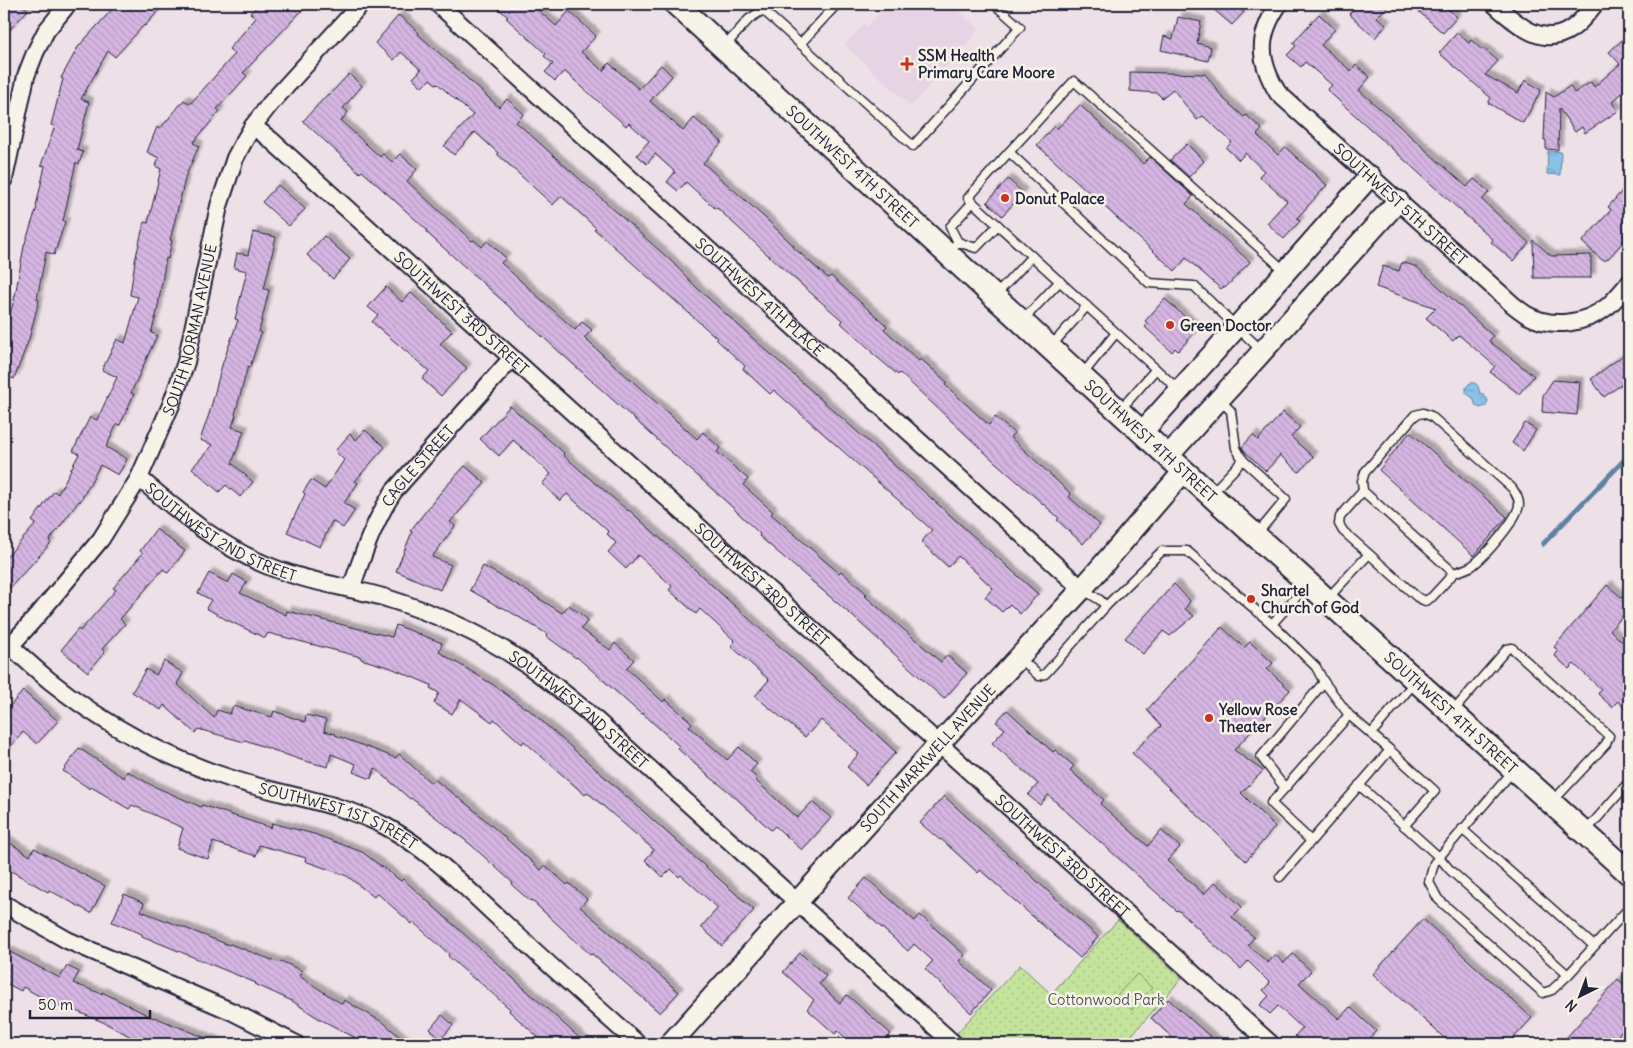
<svg xmlns="http://www.w3.org/2000/svg" width="1633" height="1048" font-family="Delius,sans-serif">
  <defs>
    <pattern id="grass-dots" width="8" height="8" patternUnits="userSpaceOnUse" patternTransform="scale(1.25)"><rect width="8" height="8" fill="#c4e49c"/><path d="M2 2h.1M6 6h.1" fill="none" stroke="#a8c387" stroke-width="1.8" stroke-linecap="round"/></pattern>
    <pattern id="water-ripples" width="26" height="14" patternUnits="userSpaceOnUse" patternTransform="scale(1.25)"><rect width="26" height="14" fill="#89c2e7"/><path d="M2 4q2-2 4 0t4 0M15 11q2-2 4 0t4 0" fill="none" stroke="#76a6c7"/></pattern>
    <pattern id="building-back-hatch" width="6" height="6" patternUnits="userSpaceOnUse" patternTransform="scale(1.25)"><rect width="6" height="6" fill="#d5b5e1"/><path d="M-1 5l2 2M0 0l6 6M5-1l2 2" fill="none" stroke="#b79bc2"/></pattern>
    <filter id="shadow"><feDropShadow dx="4.5" dy="-4.5" stdDeviation="1" flood-color="#0004"/></filter>
  </defs>
  <rect width="100%" height="100%" fill="#ede0e6"/>
  <filter id="ink" filterUnits="userSpaceOnUse"><feTurbulence type="fractalNoise" baseFrequency=".02" numOctaves="2"/><feDisplacementMap in="SourceGraphic" scale="10" xChannelSelector="R" yChannelSelector="G"/><feConvolveMatrix kernelMatrix="1 2 1 2 8 2 1 2 1" color-interpolation-filters="sRGB"/></filter>
  <g filter="url(#ink)">
    <polygon fill="#e6d3e4" points="888,4 951,4 979,29 911,106 845,45 864,24 867,27"/>
    <polygon fill="url(#grass-dots)" stroke="#73836c" points="1118,920 1182,978 1124,1044 969,1044 957,1033 1020,965 1051,994"/>
    <polygon fill="#c4e49c" stroke="#73836c" points="1137,974 1152,988 1132,1010 1116,996"/>
    <g fill="url(#water-ripples)" stroke="#6082a2">
      <polygon points="1548,151 1561,152 1560,175 1547,174"/>
      <path d="M1470,383C1478,382 1478,386 1480,393L1484,395L1488,400L1486,406L1480,408L1476,406L1473,398L1466,393V387Z"/>
    </g>
    <g fill="none" stroke-linecap="round" stroke-linejoin="round">
      <polyline stroke="#6082a2" stroke-width="5" points="1543,544 1629,455"/>
    </g>
    <g fill="url(#building-back-hatch)" stroke="#22223b" filter="url(#shadow)">
      <polygon points="4,4 21,4 28,10 4,36"/>
      <polygon points="117,4 154,4 160,9 145,26 144,25 115,57 108,51 81,99 89,102 77,150 83,152 79,164 76,162 63,221 65,222 54,255 46,252 37,299 39,300 29,339 14,379 4,375 4,336 15,296 24,246 37,207 36,206 45,166 41,165 55,126 51,125 63,79 61,78 78,47"/>
      <polygon points="259,4 308,4 243,73 247,76 217,109 220,111 193,143 199,146 186,175 170,240 172,240 168,259 166,258 157,312 151,333 157,335 131,393 134,394 120,425 117,424 106,447 127,459 118,475 100,465 80,502 79,501 49,541 51,543 4,594 4,560 36,524 32,521 54,491 58,494 79,454 73,451 90,417 97,420 117,377 102,370 117,339 125,343 138,297 130,295 135,261 144,222 148,223 161,169 155,166 159,158 147,152 157,127 160,129 184,100 190,104 235,54 229,49 256,18 250,13"/>
      <polygon points="493,4 531,4 556,26 569,11 596,36 581,52 603,71 609,63 639,89 661,65 672,76 650,101 683,131 694,118 722,142 703,163 764,217 794,246 793,247 828,278 831,276 887,326 884,329 919,361 921,359 947,382 945,385 989,425 995,417 1014,433 1010,437 1071,494 1069,497 1100,525 1083,544 1057,520 1059,518 995,462 900,373 898,375 871,352 872,351 841,323 843,321 781,267 717,208 716,209 686,182 678,191 667,182 675,172 655,154 647,164 637,155 649,141 629,123 626,126 564,71 555,81 545,72 553,64 544,56 546,54 506,18 508,17"/>
      <polygon points="1207,4 1235,4 1244,12 1232,25"/>
      <polygon points="1358,4 1390,4 1377,17 1386,25 1375,38 1349,14"/>
      <polygon points="1410,4 1442,4 1457,17 1443,33"/>
      <polygon points="1319,14 1335,29 1321,45 1351,71 1356,65 1370,77 1359,90 1467,187 1474,179 1489,192 1482,200 1529,243 1513,261 1491,242 1493,240 1327,90 1332,85 1305,62 1301,67 1287,55 1296,46 1293,43"/>
      <polygon points="399,15 419,33 418,34 499,107 507,99 524,114 516,122 670,260 698,289 1038,594 1020,614 1010,604 1002,612 985,597 993,588 958,556 948,567 921,542 932,530 774,390 770,394 743,369 745,366 716,339 717,338 594,229 596,228 561,196 553,205 497,154 498,153 475,132 454,155 444,146 473,115 438,84 437,85 430,79 422,87 413,78 421,70 401,52 394,60 375,43"/>
      <polygon points="1178,17 1201,22 1197,43 1211,47 1208,61 1161,50 1164,36 1173,39"/>
      <polygon points="1457,33 1469,43 1471,40 1482,50 1483,48 1498,61 1485,75 1518,93 1525,80 1541,90 1523,123 1488,103 1491,98 1439,53"/>
      <polygon points="1629,34 1629,87 1612,102 1618,111 1585,133 1582,127 1575,132 1559,108 1558,150 1546,149 1546,140 1544,140 1546,92 1554,97 1570,86 1574,93 1591,82 1594,87 1620,64 1609,52"/>
      <polygon points="1130,72 1205,74 1224,99 1244,117 1246,115 1262,129 1257,135 1278,155 1285,147 1327,185 1297,218 1300,221 1284,239 1267,223 1287,201 1259,176 1264,171 1245,153 1239,160 1226,148 1232,142 1203,116 1197,120 1173,89 1162,98 1157,93 1130,91"/>
      <polygon points="349,74 362,86 343,108 348,112 341,121 380,157 383,154 392,162 400,154 417,169 407,181 438,210 472,241 474,240 482,247 487,241 506,258 501,263 575,330 582,322 592,330 584,338 697,439 703,432 720,448 717,452 748,479 743,485 773,512 771,514 839,573 841,571 867,594 865,596 941,662 947,655 967,673 944,699 849,613 759,536 760,534 731,506 426,232 427,230 362,171 360,173 303,121 328,94 329,95"/>
      <polygon points="1080,105 1143,164 1150,157 1193,196 1186,204 1250,262 1225,288 1223,287 1221,289 1186,258 1175,271 1037,145 1054,126 1057,129"/>
      <polygon points="1187,144 1204,161 1189,177 1170,160"/>
      <polygon points="1008,179 1023,193 1002,216 987,202"/>
      <polygon points="1629,183 1629,235 1607,260 1602,260 1582,242 1611,210 1608,207"/>
      <polygon points="278,185 305,209 289,226 262,202"/>
      <polygon points="253,232 276,237 264,289 269,290 259,332 261,333 250,367 248,366 235,414 236,415 232,427 244,431 232,463 253,482 240,497 226,485 219,492 192,468 213,445 200,440 210,411 222,365 238,320 235,319 247,271 234,268 237,253 248,255"/>
      <polygon points="324,236 350,259 333,279 307,255"/>
      <polygon points="1533,240 1551,256 1591,255 1591,278 1534,278"/>
      <polygon points="1402,262 1417,267 1493,336 1489,341 1534,376 1519,394 1490,372 1495,366 1459,335 1453,341 1426,318 1436,308 1376,287 1383,266 1399,271"/>
      <polygon points="386,287 402,302 411,293 452,331 440,344 467,368 441,396 422,379 429,371 372,322 378,315 368,307"/>
      <polygon points="1165,299 1198,329 1178,351 1175,348 1172,352 1145,327 1148,324 1145,321"/>
      <polygon points="1629,351 1629,379 1604,397 1591,379"/>
      <polygon points="1553,380 1580,382 1577,415 1542,412 1543,395"/>
      <polygon points="510,406 564,453 563,455 597,485 597,484 628,511 629,510 896,752 866,785 847,767 859,754 821,720 805,737 755,696 769,680 731,646 735,641 700,609 696,614 669,590 672,586 638,555 626,569 608,552 616,543 607,534 609,532 567,494 560,501 542,484 551,474 513,440 499,456 480,439"/>
      <polygon points="1283,412 1300,427 1291,437 1313,457 1299,472 1280,455 1266,471 1246,453 1242,447 1253,435 1258,440"/>
      <polygon points="1525,423 1536,430 1523,451 1512,443"/>
      <polygon points="365,430 385,447 355,481 358,483 344,503 355,510 343,528 332,521 320,547 287,532 305,494 303,492 311,480 325,489 344,460 335,451 350,434 356,440"/>
      <polygon points="1410,432 1507,517 1474,556 1379,470"/>
      <polygon points="465,466 485,483 450,522 455,526 432,557 451,565 440,590 396,571 412,532 410,531 441,492"/>
      <polygon points="156,529 185,551 168,573 163,569 120,619 125,624 102,649 105,652 88,672 61,650 78,629 80,631 116,590 113,588 143,553 140,551"/>
      <polygon points="483,566 522,588 562,613 569,605 588,620 581,629 610,650 615,643 634,660 626,668 663,702 665,699 692,723 689,726 727,760 739,747 757,764 750,772 757,778 755,780 797,818 812,802 831,818 802,850 775,826 771,830 728,791 705,773 677,748 679,746 642,713 641,714 577,657 576,658 546,636 547,634 502,607 501,608 470,590"/>
      <polygon points="209,573 228,583 233,574 247,582 240,593 286,615 287,611 392,637 396,625 442,643 439,652 492,684 525,708 526,707 754,910 722,946 701,927 718,908 681,875 679,877 671,869 663,877 645,860 654,850 587,792 585,795 524,741 522,744 494,719 492,722 461,699 452,714 434,703 439,693 430,688 431,685 391,668 361,659 361,657 268,633 265,638 225,619 206,608 211,600 198,593"/>
      <polygon points="1174,584 1190,601 1185,609 1194,616 1170,636 1163,631 1143,654 1125,638"/>
      <polygon points="1607,585 1629,604 1629,609 1610,630 1629,649 1629,713 1618,701 1612,707 1598,694 1601,689 1574,664 1569,669 1555,656 1558,651 1554,647"/>
      <polygon points="1222,627 1244,648 1250,642 1273,663 1267,669 1290,690 1234,750 1263,771 1241,793 1275,827 1246,861 1132,753 1161,726 1147,710"/>
      <polygon points="164,661 183,673 177,684 214,718 217,710 230,714 233,706 272,717 274,711 305,722 306,715 326,720 324,731 336,734 335,735 396,758 399,754 431,783 434,779 473,809 541,870 545,865 567,885 569,883 587,899 580,907 679,992 660,1013 592,954 591,955 531,900 530,901 512,885 513,883 470,844 411,798 410,799 375,768 371,779 353,772 356,764 331,754 328,767 301,760 245,740 244,742 198,729 195,733 164,705 161,710 132,692 146,669 156,675"/>
      <polygon points="23,691 58,721 37,744 23,732 4,754 4,713"/>
      <polygon points="1007,710 1053,752 1055,750 1074,766 1070,770 1104,800 1100,804 1148,846 1161,830 1180,847 1167,861 1204,894 1215,882 1242,907 1232,917 1254,937 1248,945 1268,963 1275,955 1284,963 1293,954 1311,971 1299,983 1339,1019 1350,1007 1376,1031 1364,1044 1304,1044 1295,1036 1302,1028 1278,1006 1270,1014 1260,1005 1269,996 1263,990 1270,983 1248,961 1241,969 1202,934 1203,933 1178,910 1177,911 1048,795 1040,805 1028,795 1038,784 992,743 1005,729 996,722"/>
      <polygon points="79,748 124,778 127,771 151,785 201,807 202,805 271,828 272,823 314,834 362,852 401,881 403,879 586,1044 546,1044 509,1011 510,1009 476,979 475,980 448,956 449,954 413,922 412,924 377,893 374,897 347,876 305,861 306,858 259,845 256,856 213,842 208,859 177,848 183,828 132,805 129,809 91,787 90,789 63,771"/>
      <polygon points="944,796 1098,937 1080,958 980,870 978,873 941,839 940,840 920,823"/>
      <polygon points="4,839 30,856 34,848 105,886 91,913 49,890 48,892 4,867"/>
      <polygon points="866,878 915,921 920,915 965,955 959,961 991,990 971,1013 925,969 933,961 914,944 908,951 848,898"/>
      <polygon points="124,894 144,903 141,911 229,945 230,944 280,963 281,961 302,971 299,976 342,1004 344,1000 384,1023 408,1044 367,1044 318,1018 292,1001 255,984 256,983 142,936 142,934 112,922"/>
      <polygon points="1423,919 1532,1018 1508,1044 1451,1044 1373,974"/>
      <polygon points="4,949 60,978 67,966 79,972 73,983 102,994 102,992 153,1018 154,1017 221,1044 154,1044 139,1038 137,1040 103,1022 61,1005 59,1007 23,987 21,991 4,982"/>
      <polygon points="800,953 826,976 819,984 840,1003 847,995 891,1034 881,1044 853,1044 838,1031 835,1034 807,1009 814,1000 783,972"/>
      <polygon points="1618,979 1629,990 1629,1023 1610,1044 1561,1044"/>
      <polygon points="1168,999 1197,1025 1219,1044 1179,1044 1151,1018"/>
      <polygon points="442,1015 453,1025 441,1039 430,1029"/>
    </g>
    <g fill="none" stroke-linecap="round" stroke-linejoin="round">
      <g stroke="#22223b" stroke-width="11">
        <g id="service">
          <polyline points="800,44 837,4"/>
          <polyline points="725,46 749,19 763,10 913,146 1020,27 994,4"/>
          <polyline points="1009,152 1074,81 1285,271"/>
          <polyline points="958,242 950,227 973,202"/>
          <polyline points="948,252 958,242 976,248 998,225"/>
          <polyline points="996,295 1032,256"/>
          <polyline points="1023,320 1060,281"/>
          <polyline points="1051,346 1087,306"/>
          <polyline points="1082,375 1116,333"/>
          <polyline points="1179,390 968,198 1009,152 1149,283 1194,286 1262,351"/>
          <polyline points="1219,399 1231,411 1236,448 1243,460"/>
          <polyline points="1120,410 1156,369"/>
          <path d="M1363,491L1362,481L1365,472L1415,415L1423,413L1431,416L1512,488C1516,494 1519,498 1519,505C1517,520 1484,557 1472,566C1466,569 1460,571 1454,573"/>
          <polyline points="1211,494 1243,460 1286,499 1257,534"/>
          <polyline points="1082,589 1100,600 1106,606 1162,551 1187,551 1272,624"/>
          <polyline points="1328,598 1369,554 1343,531 1339,524 1340,517 1363,491 1454,573 1432,597 1425,601 1417,597 1369,554"/>
          <polyline points="1019,657 1039,676 1045,674 1106,606"/>
          <polyline points="1324,682 1261,757 1285,788 1349,715"/>
          <polyline points="1454,710 1507,649 1512,648 1609,736 1606,744 1553,801"/>
          <polyline points="1371,734 1415,682"/>
          <polyline points="1390,750 1435,791 1404,826"/>
          <polyline points="1513,771 1434,863 1429,882 1438,899 1543,993 1552,990 1568,975 1629,908"/>
          <polyline points="1359,785 1439,857 1450,870 1568,975"/>
          <polyline points="1285,788 1271,803 1311,841"/>
          <polyline points="1462,829 1594,946"/>
          <polyline points="1586,831 1629,782"/>
          <polyline points="1280,877 1390,750 1349,715 1324,682 1316,667 1272,624 1307,585"/>
        </g>
      </g>
      <g stroke="#22223b" stroke-width="20">
        <g id="minor">
          <path id="s1" d="M438,4L1082,589"/>
          <path id="s2" d="M1279,4C1257,36 1258,60 1278,93L1512,304C1517,308 1522,312 1527,315C1552,329 1586,324 1608,306C1616,299 1622,291 1629,283"/>
          <path d="M1494,4C1516,23 1542,49 1571,29C1581,23 1588,12 1595,4"/>
          <path id="s3" d="M253,126L271,140L1271,1044"/>
          <polyline points="4,179 26,76 35,53 46,31 68,4"/>
          <path id="s4" d="M139,478C178,511 217,545 266,565C303,581 344,586 383,597C432,612 481,633 523,662C545,677 565,694 586,711L954,1044"/>
          <path id="s5" d="M351,589C363,554 374,521 394,491L512,358"/>
          <path id="s6" d="M4,640C19,654 34,668 50,681C105,725 168,759 235,780C285,796 338,802 385,826C429,849 468,890 504,923C548,964 593,1004 638,1044"/>
          <path id="s7" d="M4,653L38,615L101,539L139,478L171,405L186,362L219,206L235,158L243,143L253,126L270,104L361,4"/>
          <polyline points="4,904 67,940 233,1012 296,1044"/>
        </g>
      </g>
      <g stroke="#22223b" stroke-width="24">
        <g id="tertiary">
          <polyline points="1142,432 1236,328 1370,176"/>
          <polyline points="1168,456 1398,201"/>
          <path id="s8" d="M670,1044L939,744L1082,589L1184,471"/>
        </g>
      </g>
      <g stroke="#22223b" stroke-width="26">
        <g id="secondary">
          <path id="s9" d="M676,4L1184,471L1629,873"/>
        </g>
      </g>
      <use href="#service" stroke="#f7f3e8" stroke-width="8"/>
      <use href="#minor" stroke="#f7f3e8" stroke-width="16"/>
      <use href="#tertiary" stroke="#f7f3e8" stroke-width="20"/>
      <use href="#secondary" stroke="#f7f3e8" stroke-width="22"/>
    </g>
  </g>
  <g fill="#c8321e" stroke="#f7f3e8" stroke-width="2">
    <path d="M904.5 56.5h5v5h5v5h-5v5h-5v-5h-5v-5h5z"/>
    <circle cx="1005" cy="198" r="5"/>
    <circle cx="1170" cy="325" r="5"/>
    <circle cx="1251" cy="599" r="5"/>
    <circle cx="1209" cy="718" r="5"/>
  </g>
  <g text-anchor="middle" dominant-baseline="central" stroke-width="5" stroke-linejoin="round" paint-order="stroke">
    <g font-size="15" font-weight="bold" fill="#22223b" stroke="#f7f3e8" text-anchor="start">
      <text x="918" y="55">SSM Health<tspan x="918" dy="17">Primary Care Moore</tspan></text>
      <text x="1015" y="198">Donut Palace</text>
      <text x="1180" y="325">Green Doctor</text>
      <text x="1261" y="590">Shartel<tspan x="1261" dy="17">Church of God</tspan></text>
      <text x="1219" y="709">Yellow Rose<tspan x="1219" dy="17">Theater</tspan></text>
    </g>
    <g font-size="15" fill="#22223b" stroke="#f7f3e8">
      <text stroke="none"><textPath href="#s9" startOffset="240">SOUTHWEST 4TH STREET</textPath></text>
      <text stroke="none"><textPath href="#s2" startOffset="261">SOUTHWEST 5TH STREET</textPath></text>
      <text stroke="none"><textPath href="#s1" startOffset="435">SOUTHWEST 4TH PLACE</textPath></text>
      <text stroke="none"><textPath href="#s3" startOffset="280">SOUTHWEST 3RD STREET</textPath></text>
      <text stroke="none"><textPath href="#s7" startOffset="379">SOUTH NORMAN AVENUE</textPath></text>
      <text stroke="none"><textPath href="#s9" startOffset="645">SOUTHWEST 4TH STREET</textPath></text>
      <text stroke="none"><textPath href="#s5" startOffset="142">CAGLE STREET</textPath></text>
      <text stroke="none"><textPath href="#s4" startOffset="99">SOUTHWEST 2ND STREET</textPath></text>
      <text stroke="none"><textPath href="#s3" startOffset="685">SOUTHWEST 3RD STREET</textPath></text>
      <text stroke="none"><textPath href="#s4" startOffset="504">SOUTHWEST 2ND STREET</textPath></text>
      <text stroke="none"><textPath href="#s9" startOffset="1050">SOUTHWEST 4TH STREET</textPath></text>
      <text stroke="none"><textPath href="#s8" startOffset="385">SOUTH MARKWELL AVENUE</textPath></text>
      <text stroke="none"><textPath href="#s6" startOffset="382">SOUTHWEST 1ST STREET</textPath></text>
      <text stroke="none"><textPath href="#s3" startOffset="1090">SOUTHWEST 3RD STREET</textPath></text>
    </g>
    <g font-size="15" fill="#4a5253" stroke="#f7f3e8">
      <text x="1106" y="999">Cottonwood Park</text>
    </g>
  </g>
  <rect width="1633" height="1048" fill="none" stroke="#f7f3e8" stroke-width="20"/>
  <rect x="10" y="10" width="1613" height="1028" fill="none" stroke="#22223b" stroke-width="2" filter="url(#ink)"/>
  <g transform="translate(1580 996) rotate(222)" stroke="#f7f3e8" stroke-width="4" paint-order="stroke">
  <path d="M0-4L9 19L0 12L-9 19Z" fill="#22223b"/>
  <text y="-8" font-size="14" font-weight="bold" text-anchor="middle" fill="#22223b">N</text>
  </g>
  <path d="M30 1010v8h120v-8" fill="none" stroke="#22223b" stroke-width="2.5"/>
  <text x="38" y="1010" font-size="15" fill="#22223b" stroke="#f7f3e8" stroke-width="4" paint-order="stroke">50 m</text>
</svg>
